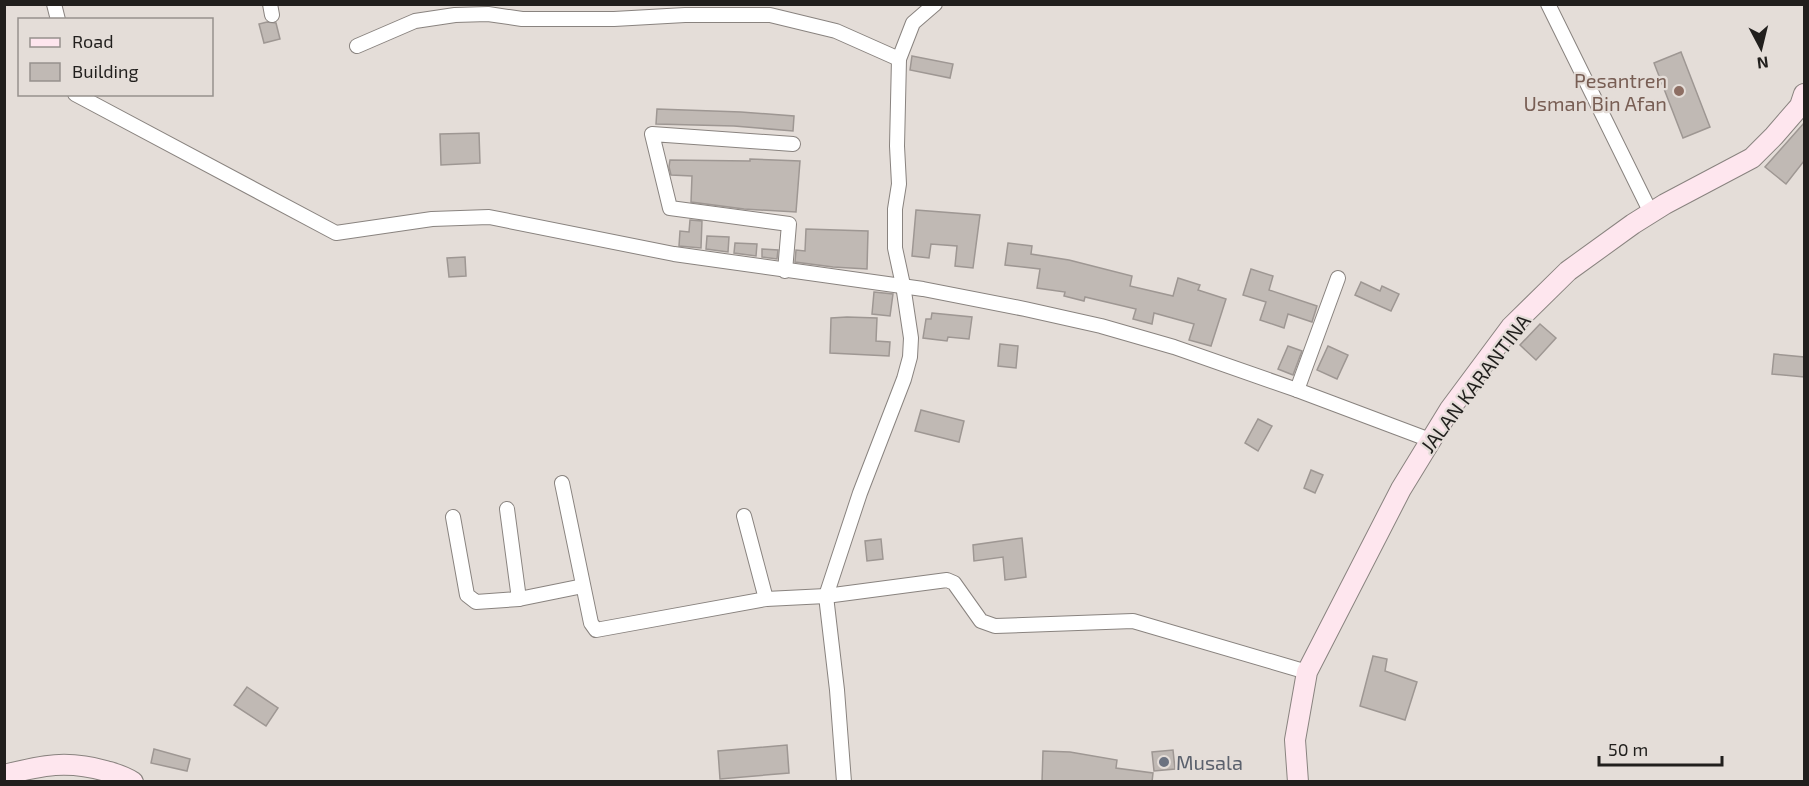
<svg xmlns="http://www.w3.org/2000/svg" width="1809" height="786" font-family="'Exo 2',sans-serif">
  <rect width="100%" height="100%" fill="#e4ddd8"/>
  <g fill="#c0b9b4" stroke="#9e9793" stroke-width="1.5">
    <polygon points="267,22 276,23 280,39 264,43 259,24"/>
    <polygon points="1681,52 1710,127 1683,138 1654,63"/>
    <polygon points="912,56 953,64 950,78 910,70"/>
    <polygon points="657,109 741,112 794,116 793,131 734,126 656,124"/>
    <polygon points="1804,123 1804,161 1786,184 1765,167"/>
    <polygon points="479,133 480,163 441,165 440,134"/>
    <polygon points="750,159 800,161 796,212 744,209 691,202 692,176 671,175 669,167 670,160 750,161"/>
    <polygon points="916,210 980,215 973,268 955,266 957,246 931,244 929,258 912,256"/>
    <polygon points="690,220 702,221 701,248 679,246 680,231 689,232"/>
    <polygon points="806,229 868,231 867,269 833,267 795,262 796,250 805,251"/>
    <polygon points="707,236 729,237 728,252 706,249"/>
    <polygon points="735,243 757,244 756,256 734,253"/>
    <polygon points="1008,243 1032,246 1031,254 1069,260 1132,276 1130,286 1173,296 1178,278 1200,285 1198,290 1226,299 1211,346 1189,340 1194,324 1154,313 1152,324 1133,319 1136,309 1085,297 1084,301 1064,296 1065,292 1037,288 1040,269 1005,265"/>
    <polygon points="762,249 778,250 777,259 762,257"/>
    <polygon points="465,257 466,276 449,277 447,258"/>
    <polygon points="1251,269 1273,276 1269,290 1317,306 1312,322 1288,314 1284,328 1260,320 1266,302 1243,295"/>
    <polygon points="1361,282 1380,291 1382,286 1399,294 1391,311 1355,295"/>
    <polygon points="874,292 893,294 890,316 872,314"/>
    <polygon points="932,313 972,317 969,339 948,337 947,341 923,338 926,319 931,319"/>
    <polygon points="847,317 877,318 876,341 890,342 889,356 830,353 831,318"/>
    <polygon points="1540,324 1556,338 1536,360 1520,345"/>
    <polygon points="1000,344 1018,346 1016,368 998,366"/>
    <polygon points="1288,346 1302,351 1293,375 1278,369"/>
    <polygon points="1328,346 1348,355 1337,379 1317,370"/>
    <polygon points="1774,354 1804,357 1804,377 1772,374"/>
    <polygon points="921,410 964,421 959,442 915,431"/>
    <polygon points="1258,419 1272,426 1258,451 1245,443"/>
    <polygon points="1311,470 1323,475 1315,493 1304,488"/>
    <polygon points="1022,538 1026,577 1005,580 1003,557 974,561 973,545"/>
    <polygon points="881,539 883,559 867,561 865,541"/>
    <polygon points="1373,656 1387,659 1385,671 1417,682 1405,720 1360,706"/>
    <polygon points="247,687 278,708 266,726 234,705"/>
    <polygon points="787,745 789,773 720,779 718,751"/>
    <polygon points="154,749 190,759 187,771 151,763"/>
    <polygon points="1173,750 1175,769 1154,771 1152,752"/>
    <polygon points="1043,751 1070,752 1117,760 1116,768 1153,773 1152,782 1042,782"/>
  </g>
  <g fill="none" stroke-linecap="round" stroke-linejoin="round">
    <g stroke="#89837f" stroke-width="16">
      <g id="street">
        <polyline points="54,4 58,20"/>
        <polyline points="270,4 272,15"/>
        <polyline points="1548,4 1651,213"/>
        <polyline points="357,46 415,21 455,15 488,14 522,19 614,19 685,15 770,15 836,31 899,59"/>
        <polyline points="75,94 336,233 432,219 489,217 674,254 923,289 1025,309 1101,326 1174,347 1297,390 1430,440"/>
        <polyline points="785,271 789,224 670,208 652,134 793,144"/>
        <polyline points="1297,390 1338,278"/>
        <polyline points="562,483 591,623 596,630 766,599 826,596 947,580 954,583 981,621 995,626 1133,621 1307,672"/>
        <polyline points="507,509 519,599"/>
        <polyline points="744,516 766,599"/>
        <polyline points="453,517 467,595 476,602 519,599 583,586"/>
        <polyline points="844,782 837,690 826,596 860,493 904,379 910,357 911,338 903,285 895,248 895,209 899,184 897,146 899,59 913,23 935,4"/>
      </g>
    </g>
    <g stroke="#89837f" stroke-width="22">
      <g id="secondary">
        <path d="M4,775C43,765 67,760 106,771C116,774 124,776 133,782"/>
        <polyline points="1298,782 1295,740 1307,672 1401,489 1450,409 1511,327 1568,271 1633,224 1665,204 1752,158 1774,136 1800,106 1804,94"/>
      </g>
    </g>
    <use href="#street" stroke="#fff" stroke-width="14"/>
    <use href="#secondary" stroke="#fee6ee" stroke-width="20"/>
  </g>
  <circle fill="#8d6e63" stroke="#e4ddd8" stroke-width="2" cx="1679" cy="91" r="6"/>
  <circle fill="#6b7280" stroke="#e4ddd8" stroke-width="2" cx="1164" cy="762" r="6"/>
  <g text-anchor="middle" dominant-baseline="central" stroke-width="4.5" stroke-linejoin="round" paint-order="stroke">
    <g font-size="20" fill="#785e54" stroke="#e4ddd8" text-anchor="end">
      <text x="1667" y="80">Pesantren<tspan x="1667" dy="23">Usman Bin Afan</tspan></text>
    </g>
    <g font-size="20" fill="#211f1d" stroke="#e4ddd8">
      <text transform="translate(1475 383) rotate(-53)">JALAN KARANTINA</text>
    </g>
    <g font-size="20" fill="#5b616d" stroke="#e4ddd8" text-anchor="start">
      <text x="1176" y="762">Musala</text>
    </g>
  </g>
  <rect width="1809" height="786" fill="none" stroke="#211f1d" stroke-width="12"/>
  <rect x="18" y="18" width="195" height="78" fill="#e4ddd8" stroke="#96918d" stroke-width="1.5"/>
  <rect x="30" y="38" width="30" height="9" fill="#fee6ee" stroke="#96918d" stroke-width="1.5"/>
  <text x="72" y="48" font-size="18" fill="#211f1d">Road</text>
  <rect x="30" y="63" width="30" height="18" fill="#c0b9b4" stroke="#96918d" stroke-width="1.5"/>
  <text x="72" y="78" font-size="18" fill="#211f1d">Building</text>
  <g transform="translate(1761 48) rotate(173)" stroke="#e4ddd8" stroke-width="4.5" paint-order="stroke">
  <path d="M0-4.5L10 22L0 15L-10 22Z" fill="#211f1d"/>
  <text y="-9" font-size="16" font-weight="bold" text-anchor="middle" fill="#211f1d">N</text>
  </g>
  <path d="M1599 756v9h123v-9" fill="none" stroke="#211f1d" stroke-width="3"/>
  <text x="1608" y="756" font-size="18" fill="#211f1d" stroke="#e4ddd8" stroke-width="4.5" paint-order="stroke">50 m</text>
</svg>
